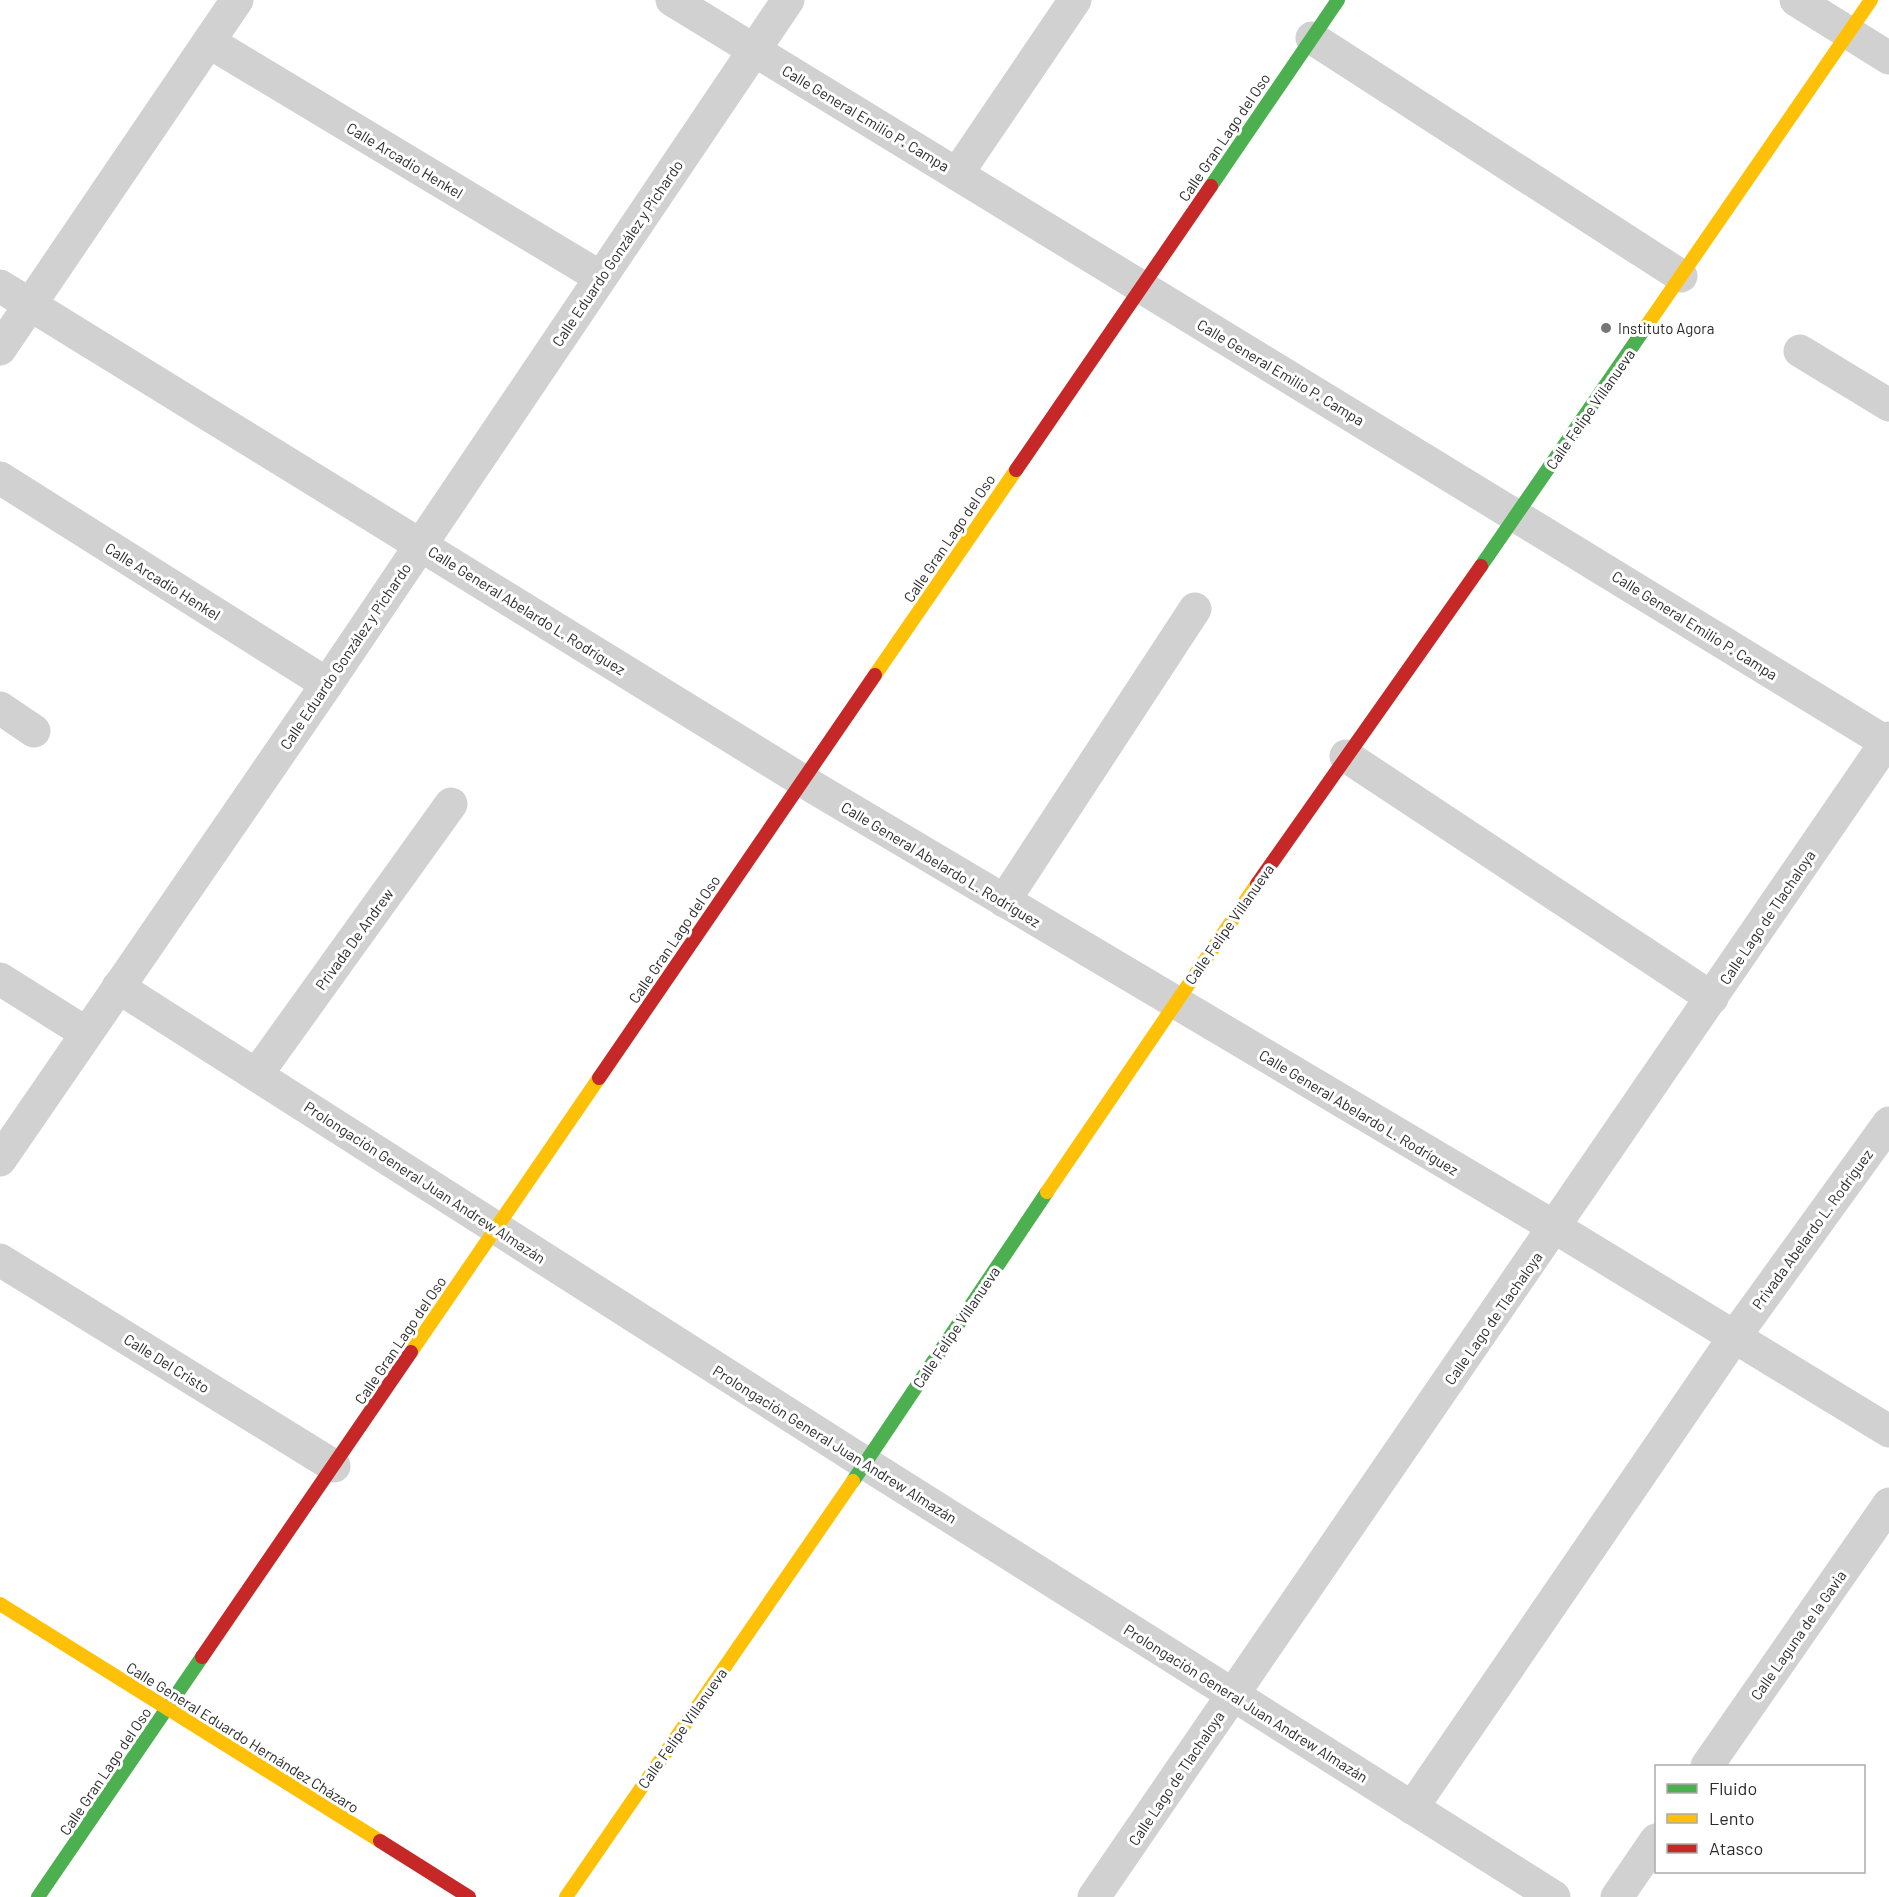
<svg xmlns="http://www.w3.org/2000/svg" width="1889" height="1897" font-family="Barlow,sans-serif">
  <rect width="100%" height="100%" fill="#fff"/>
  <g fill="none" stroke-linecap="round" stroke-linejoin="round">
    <g stroke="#d1d1d1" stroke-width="33">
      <polyline points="672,0 1889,744"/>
      <polyline points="1796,0 1889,58"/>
      <polyline points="1312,38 1681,276"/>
      <polyline points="209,42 600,277"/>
      <polyline points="957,174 1075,0"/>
      <polyline points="0,286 803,781 1556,1228 1889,1431"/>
      <polyline points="0,349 237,0"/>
      <polyline points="1800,351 1889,405"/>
      <polyline points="0,478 327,684"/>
      <polyline points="0,708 34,731"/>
      <polyline points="1346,756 1712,998"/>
      <polyline points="1004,901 1195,609"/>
      <polyline points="0,979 86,1033"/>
      <polyline points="118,987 865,1463 1554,1897"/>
      <polyline points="257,1074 451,804"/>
      <polyline points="0,1160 327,684 788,0"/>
      <polyline points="0,1260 334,1466"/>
      <polyline points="1707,1766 1889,1504"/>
      <polyline points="1412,1808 1735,1336 1889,1123"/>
      <polyline points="1094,1897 1889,738"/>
      <polyline points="1617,1897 1656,1840"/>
    </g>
    <g stroke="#4caf50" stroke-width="14">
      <polyline points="1211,186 1338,0"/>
      <polyline points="1481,566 1645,328"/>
      <polyline points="853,1481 1047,1192"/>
      <polyline points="38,1897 202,1657"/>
    </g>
    <g stroke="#ffc107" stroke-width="14">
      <polyline points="1645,328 1871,0"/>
      <polyline points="875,675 1016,470"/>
      <polyline points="1047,1192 1257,884"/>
      <polyline points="411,1352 599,1078"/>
      <polyline points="0,1604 380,1841"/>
      <polyline points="566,1897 853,1481"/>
    </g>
    <g stroke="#c62828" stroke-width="14">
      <polyline points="1016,470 1211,186"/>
      <polyline points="1257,884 1481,566"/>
      <polyline points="599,1078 875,675"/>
      <polyline points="202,1657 411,1352"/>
      <polyline points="380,1841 469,1897"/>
    </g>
  </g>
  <circle fill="#767676" stroke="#fff" stroke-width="2" cx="1606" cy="328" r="6"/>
  <g text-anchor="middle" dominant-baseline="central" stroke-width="6" stroke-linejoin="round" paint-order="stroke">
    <g font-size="15" fill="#2c2c2c" stroke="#fff">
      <text transform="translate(866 118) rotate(31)">Calle General Emilio P. Campa</text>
      <text transform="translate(1224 137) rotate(-56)">Calle Gran Lago del Oso</text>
      <text transform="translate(405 160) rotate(31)">Calle Arcadio Henkel</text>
      <text transform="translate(617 253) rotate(-56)">Calle Eduardo González y Pichardo</text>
      <text transform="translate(1281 372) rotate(31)">Calle General Emilio P. Campa</text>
      <text transform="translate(1590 409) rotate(-55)">Calle Felipe Villanueva</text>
      <text transform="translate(949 538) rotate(-56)">Calle Gran Lago del Oso</text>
      <text transform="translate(163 581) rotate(32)">Calle Arcadio Henkel</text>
      <text transform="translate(527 610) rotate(32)">Calle General Abelardo L. Rodríguez</text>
      <text transform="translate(1695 625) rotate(32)">Calle General Emilio P. Campa</text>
      <text transform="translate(345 656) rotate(-56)">Calle Eduardo González y Pichardo</text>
      <text transform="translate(941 864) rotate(31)">Calle General Abelardo L. Rodríguez</text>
      <text transform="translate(1767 917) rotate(-56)">Calle Lago de Tlachaloya</text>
      <text transform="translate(1229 924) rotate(-55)">Calle Felipe Villanueva</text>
      <text transform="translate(354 939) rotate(-54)">Privada De Andrew</text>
      <text transform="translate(674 939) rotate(-56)">Calle Gran Lago del Oso</text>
      <text transform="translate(1359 1112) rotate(31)">Calle General Abelardo L. Rodríguez</text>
      <text transform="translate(425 1182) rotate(33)">Prolongación General Juan Andrew Almazán</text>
      <text transform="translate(1812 1229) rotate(-54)">Privada Abelardo L. Rodríguez</text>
      <text transform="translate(1493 1318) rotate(-55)">Calle Lago de Tlachaloya</text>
      <text transform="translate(956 1327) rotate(-56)">Calle Felipe Villanueva</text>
      <text transform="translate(400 1340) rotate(-56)">Calle Gran Lago del Oso</text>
      <text transform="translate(167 1363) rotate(32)">Calle Del Cristo</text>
      <text transform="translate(835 1444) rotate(32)">Prolongación General Juan Andrew Almazán</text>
      <text transform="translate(1798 1635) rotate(-55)">Calle Laguna de la Gavia</text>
      <text transform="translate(1246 1703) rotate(32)">Prolongación General Juan Andrew Almazán</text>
      <text transform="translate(682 1728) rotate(-55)">Calle Felipe Villanueva</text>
      <text transform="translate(243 1737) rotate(32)">Calle General Eduardo Hernández Cházaro</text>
      <text transform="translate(105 1771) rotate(-56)">Calle Gran Lago del Oso</text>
      <text transform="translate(1176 1778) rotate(-56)">Calle Lago de Tlachaloya</text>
    </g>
    <g font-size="15" fill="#2c2c2c" stroke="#fff" text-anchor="start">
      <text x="1618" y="328">Instituto Agora</text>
    </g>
  </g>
  <rect x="1655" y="1765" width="210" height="108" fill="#ffffff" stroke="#ababab" stroke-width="1.5"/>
  <rect x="1667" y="1784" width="30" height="9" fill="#4caf50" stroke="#ababab" stroke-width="1.5"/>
  <text x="1709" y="1795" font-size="18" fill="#2c2c2c">Fluido</text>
  <rect x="1667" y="1814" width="30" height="9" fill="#ffc107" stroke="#ababab" stroke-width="1.5"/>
  <text x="1709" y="1825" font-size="18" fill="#2c2c2c">Lento</text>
  <rect x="1667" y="1844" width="30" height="9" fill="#c62828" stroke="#ababab" stroke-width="1.5"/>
  <text x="1709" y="1855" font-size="18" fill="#2c2c2c">Atasco</text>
</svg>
